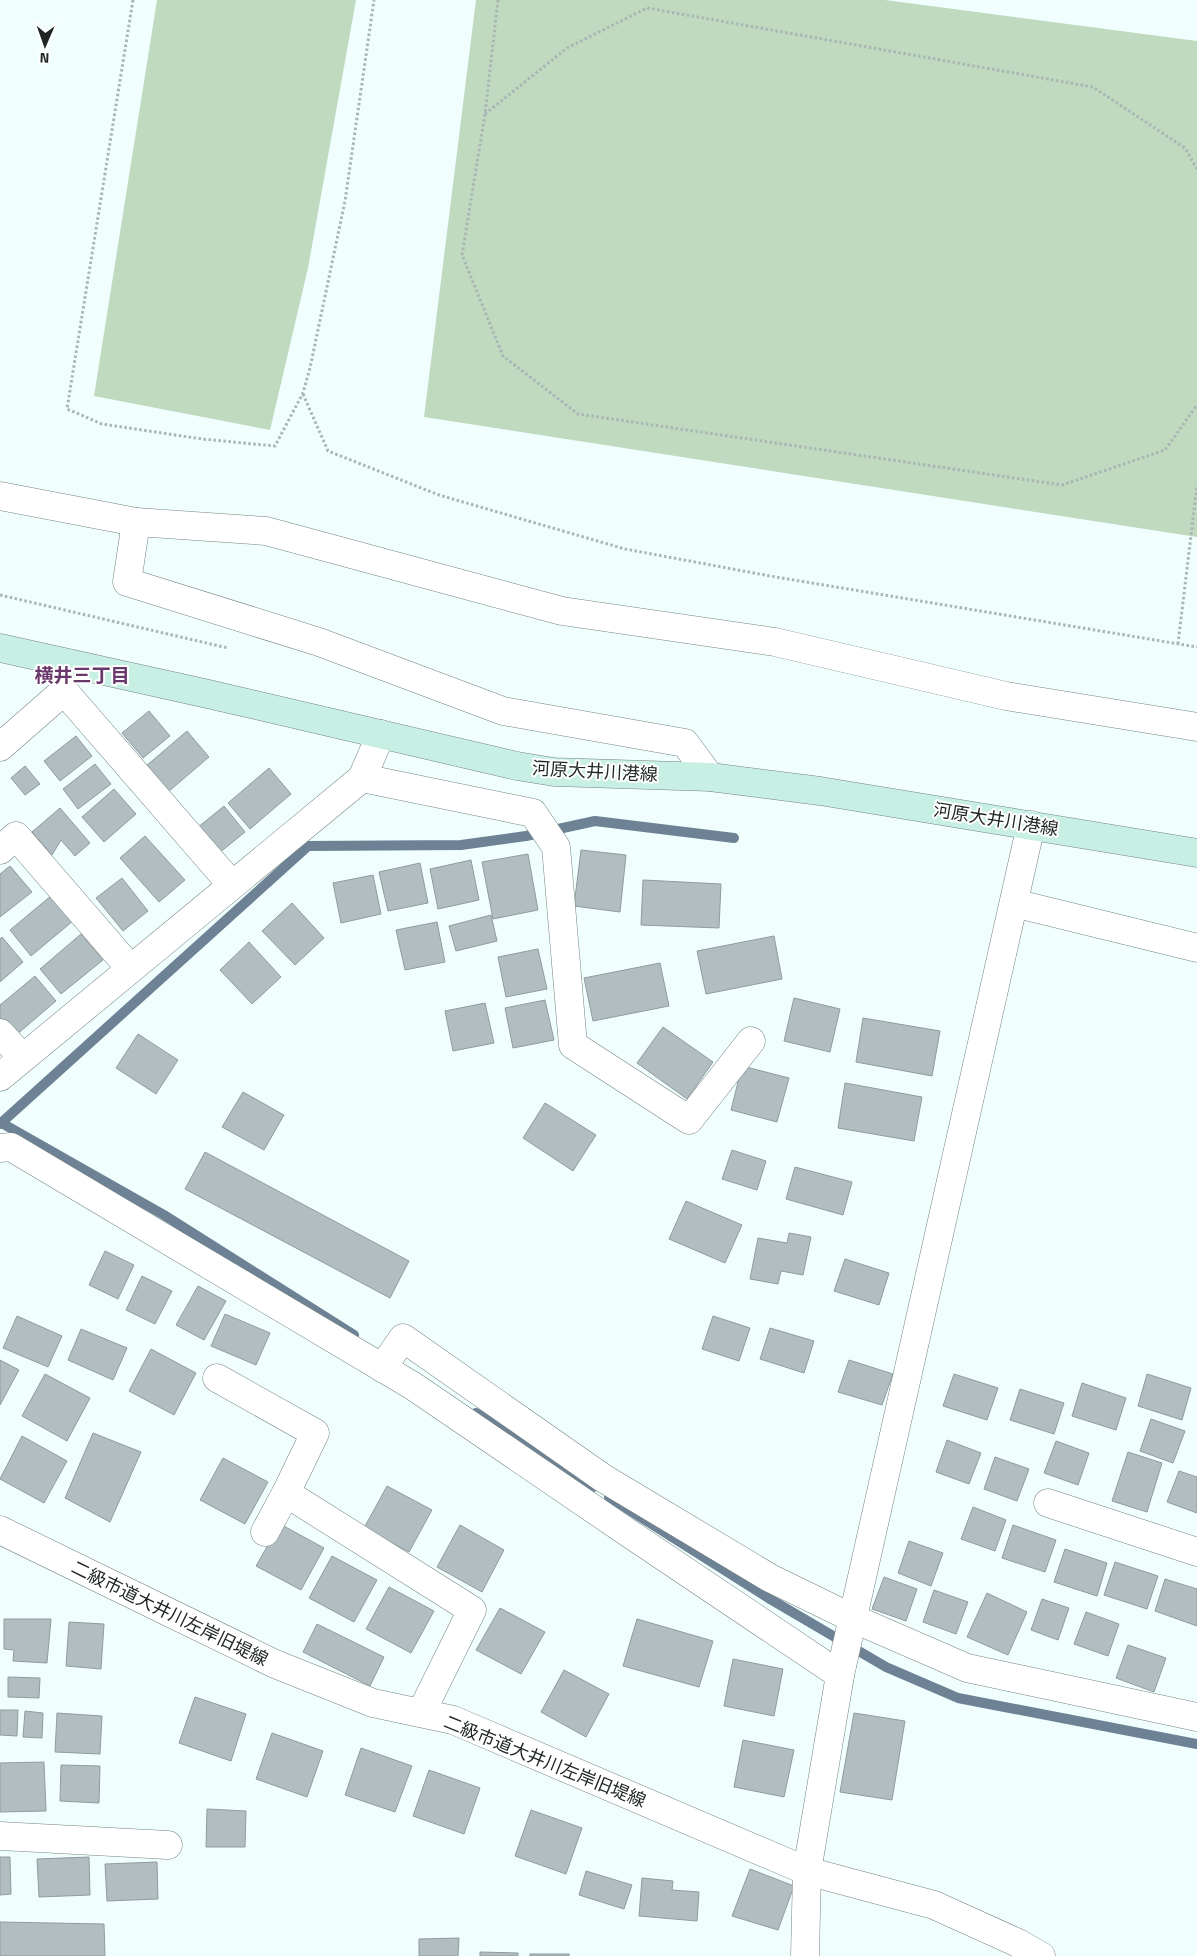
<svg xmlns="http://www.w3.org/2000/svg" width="1197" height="1956" font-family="'Titillium Web','Noto Sans JP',sans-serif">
  <rect width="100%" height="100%" fill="#f0fefe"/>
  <g fill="#bfdabf">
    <polygon points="157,0 356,0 308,268 270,430 94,396"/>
    <polygon points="476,0 885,0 1197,41 1197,537 424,417"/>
  </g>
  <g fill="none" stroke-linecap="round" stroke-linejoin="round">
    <g stroke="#6d8294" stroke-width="10">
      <polyline points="0,1122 164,1215 354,1335"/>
      <polyline points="0,1124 308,846 461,845 526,836 595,821 734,838"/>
      <polyline points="476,1413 593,1487"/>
      <polyline points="609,1497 770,1599 886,1667 958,1698 1197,1744"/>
    </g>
  </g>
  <g fill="#b1bdc1" stroke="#909b9f">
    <polygon points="149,711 170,736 143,758 122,733"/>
    <polygon points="187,731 209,757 168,792 146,766"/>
    <polygon points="76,736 92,756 60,781 44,761"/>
    <polygon points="95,764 111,784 78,809 63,789"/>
    <polygon points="25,766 40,784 25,795 11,778"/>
    <polygon points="269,768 291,794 250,829 228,803"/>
    <polygon points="114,789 136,814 104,842 82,817"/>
    <polygon points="224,806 245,832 218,854 197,828"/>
    <polygon points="60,808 90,843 75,856 61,840 52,855 32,832"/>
    <polygon points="145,836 185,880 159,902 120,858"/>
    <polygon points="581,850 626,855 620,912 574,906"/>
    <polygon points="528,854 538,910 493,919 482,862"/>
    <polygon points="471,860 479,900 438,909 430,869"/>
    <polygon points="420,863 428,903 388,911 379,872"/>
    <polygon points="10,866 32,892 0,917 0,874"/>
    <polygon points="373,875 381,914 341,923 333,883"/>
    <polygon points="122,878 148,911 123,931 96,898"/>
    <polygon points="643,880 721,884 719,928 641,925"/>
    <polygon points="52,895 73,921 31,956 10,930"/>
    <polygon points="292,903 324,938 295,965 262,931"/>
    <polygon points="491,915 497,941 456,951 449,926"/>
    <polygon points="437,922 445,962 405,970 396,930"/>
    <polygon points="81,934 103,960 61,994 40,969"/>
    <polygon points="774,936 782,979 706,994 697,951"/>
    <polygon points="2,937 23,962 0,982 0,939"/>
    <polygon points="249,942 281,977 252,1004 220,970"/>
    <polygon points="538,949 547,989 506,997 498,957"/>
    <polygon points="660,963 669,1006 593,1021 584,978"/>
    <polygon points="35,976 56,1001 15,1036 0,1018 0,1005"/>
    <polygon points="794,998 840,1009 830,1052 784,1041"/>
    <polygon points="545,1000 554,1040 513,1048 505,1008"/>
    <polygon points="485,1003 494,1043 453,1051 445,1011"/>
    <polygon points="863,1018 940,1031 932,1076 856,1062"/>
    <polygon points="663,1027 713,1062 687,1099 637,1063"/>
    <polygon points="138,1034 178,1060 156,1094 116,1068"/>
    <polygon points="742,1066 789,1078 777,1122 731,1110"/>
    <polygon points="845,1083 922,1097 914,1141 838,1128"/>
    <polygon points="243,1092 284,1115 264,1150 222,1127"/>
    <polygon points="545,1103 596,1135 573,1171 523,1138"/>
    <polygon points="732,1150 766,1161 757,1190 722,1179"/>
    <polygon points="205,1152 409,1261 390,1298 185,1189"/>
    <polygon points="795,1167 852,1182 843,1215 786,1199"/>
    <polygon points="686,1201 742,1225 725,1263 669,1239"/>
    <polygon points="789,1233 811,1237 803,1275 781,1271 778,1284 750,1279 758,1238 787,1243"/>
    <polygon points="105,1251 134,1265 118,1299 89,1285"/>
    <polygon points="845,1259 889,1273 879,1305 834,1291"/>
    <polygon points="142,1276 172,1291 155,1324 126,1310"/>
    <polygon points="198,1286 226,1301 204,1340 176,1325"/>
    <polygon points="225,1314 270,1333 256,1365 211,1346"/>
    <polygon points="17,1316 62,1336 48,1367 3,1348"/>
    <polygon points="713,1316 750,1328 739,1361 702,1349"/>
    <polygon points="770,1328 814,1341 804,1373 760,1359"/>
    <polygon points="81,1329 127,1348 113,1380 68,1360"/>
    <polygon points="151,1349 196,1373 174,1415 129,1391"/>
    <polygon points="0,1360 19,1370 0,1405"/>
    <polygon points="849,1360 893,1374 882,1405 838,1392"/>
    <polygon points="45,1374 90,1398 67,1441 22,1416"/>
    <polygon points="954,1374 998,1388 987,1420 943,1406"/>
    <polygon points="1147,1374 1191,1388 1182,1420 1138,1406"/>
    <polygon points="1082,1383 1126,1398 1116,1430 1072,1416"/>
    <polygon points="1020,1389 1064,1403 1054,1434 1010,1420"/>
    <polygon points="1151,1419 1185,1431 1173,1463 1140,1451"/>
    <polygon points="93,1433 141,1452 110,1522 65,1498"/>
    <polygon points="22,1436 67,1461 44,1503 0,1479"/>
    <polygon points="947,1440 981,1453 969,1484 936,1472"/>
    <polygon points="1056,1441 1089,1453 1078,1485 1044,1473"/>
    <polygon points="1128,1452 1162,1463 1147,1512 1112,1501"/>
    <polygon points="995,1457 1029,1469 1017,1501 984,1489"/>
    <polygon points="223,1458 268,1482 245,1524 200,1500"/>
    <polygon points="1179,1471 1197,1477 1197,1513 1167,1502"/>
    <polygon points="387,1486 432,1510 409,1552 364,1528"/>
    <polygon points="973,1507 1006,1520 995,1551 961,1539"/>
    <polygon points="280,1524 324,1548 301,1590 256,1566"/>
    <polygon points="460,1525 504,1550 482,1592 437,1567"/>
    <polygon points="1013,1525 1056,1540 1045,1572 1002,1558"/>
    <polygon points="909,1541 943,1553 931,1586 898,1573"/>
    <polygon points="1065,1549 1107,1563 1097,1596 1054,1582"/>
    <polygon points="332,1556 377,1580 354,1622 309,1598"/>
    <polygon points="1115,1562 1158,1576 1147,1609 1104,1595"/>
    <polygon points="884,1577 917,1589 906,1621 872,1609"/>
    <polygon points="1165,1579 1197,1589 1197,1626 1155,1611"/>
    <polygon points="389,1587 434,1611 411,1653 366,1629"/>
    <polygon points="934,1590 968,1602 956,1634 923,1622"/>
    <polygon points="987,1593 1027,1612 1008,1655 967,1637"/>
    <polygon points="1042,1599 1069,1608 1058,1640 1031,1630"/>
    <polygon points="500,1608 545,1632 521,1674 476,1650"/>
    <polygon points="1086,1612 1119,1624 1108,1656 1074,1644"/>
    <polygon points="4,1619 51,1619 47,1663 13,1661 14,1650 4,1649"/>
    <polygon points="637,1619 713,1641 699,1687 623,1666"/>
    <polygon points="69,1622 104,1624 101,1669 66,1666"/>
    <polygon points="317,1624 384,1657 370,1686 303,1652"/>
    <polygon points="1128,1645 1166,1658 1154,1692 1116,1678"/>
    <polygon points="733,1659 783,1669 774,1716 724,1706"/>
    <polygon points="564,1670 609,1694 586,1737 541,1712"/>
    <polygon points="8,1677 40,1678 39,1698 8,1697"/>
    <polygon points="195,1697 246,1714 231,1761 179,1743"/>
    <polygon points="0,1710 18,1710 17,1736 0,1735"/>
    <polygon points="25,1711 43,1713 42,1738 23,1737"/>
    <polygon points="57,1713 102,1716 100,1754 55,1752"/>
    <polygon points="854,1713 905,1721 892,1800 840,1792"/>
    <polygon points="272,1733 323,1751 307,1797 256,1779"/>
    <polygon points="743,1740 794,1750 784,1797 734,1787"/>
    <polygon points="361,1748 412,1766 395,1812 345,1795"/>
    <polygon points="44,1762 46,1811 0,1812 0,1763"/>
    <polygon points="61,1765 100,1766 99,1803 60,1801"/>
    <polygon points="429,1770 480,1788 464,1834 413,1816"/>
    <polygon points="207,1809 246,1811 245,1847 206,1847"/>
    <polygon points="531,1810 582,1828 566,1874 515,1856"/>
    <polygon points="0,1857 10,1857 11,1894 0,1895"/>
    <polygon points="89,1857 90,1895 39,1897 37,1859"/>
    <polygon points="157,1862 158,1899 107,1901 105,1864"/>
    <polygon points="750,1869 794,1886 778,1930 732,1916"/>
    <polygon points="586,1871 632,1885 624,1909 579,1895"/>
    <polygon points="642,1878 673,1881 672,1890 699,1892 697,1921 639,1916"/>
    <polygon points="0,1922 104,1924 105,1956 0,1956"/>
    <polygon points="459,1938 458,1956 419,1956 419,1939"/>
    <polygon points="480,1952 518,1953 518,1956 480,1956"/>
    <rect x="530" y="1954" width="39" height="2"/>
  </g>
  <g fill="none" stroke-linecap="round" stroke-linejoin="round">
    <g stroke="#778383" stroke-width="29">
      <g id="minor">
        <polyline points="0,496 136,522"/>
        <polyline points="0,747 64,691 232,885"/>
        <polyline points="710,777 685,743 503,711 319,642 127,582 136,522 266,531 562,611 775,642 1006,696 1197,727"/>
        <polyline points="362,778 533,813 556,847 573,1045 689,1120 751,1041"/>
        <polyline points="0,850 16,836 130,968"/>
        <polyline points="1014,903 1197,948"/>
        <polyline points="0,1033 22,1057"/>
        <polyline points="0,1077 362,778 381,734"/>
        <polyline points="0,1148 11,1147 413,1386 630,1534 840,1675"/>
        <polyline points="382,1368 403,1338 603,1478 770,1578 852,1618 967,1668 1197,1717"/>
        <polyline points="217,1378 315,1433 286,1493 265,1532"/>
        <polyline points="286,1493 472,1610 421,1713"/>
        <polyline points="1048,1503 1197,1552"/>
        <polyline points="0,1836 168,1845"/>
        <polyline points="805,1956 807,1871 840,1675 1031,825"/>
      </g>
    </g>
    <g stroke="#778383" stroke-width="29">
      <polyline id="tertiary" points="0,1530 275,1664 373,1703 453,1720 807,1871 934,1905 1018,1943 1041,1956"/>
    </g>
    <g stroke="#778383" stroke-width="29">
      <polyline id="secondary" points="0,648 208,694 517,766 554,772 710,777 820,791 1197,853"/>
    </g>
    <g stroke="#aab5b5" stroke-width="3" stroke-dasharray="2.5 2.5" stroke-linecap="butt">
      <polyline points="133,0 67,409 102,424 202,439 275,446 303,393 310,368 345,201 374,0"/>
      <polyline points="498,0 485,114 462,255 503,356 578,414 1062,485 1165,450 1197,405"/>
      <polyline points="485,114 567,48 647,8 1093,87 1185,148 1197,169"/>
      <polyline points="303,394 328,451 439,495 625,549 770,576 1197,647"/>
      <polyline points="0,595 228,648"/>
      <polyline points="1178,644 1197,485"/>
    </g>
    <use href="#minor" stroke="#fff" stroke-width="28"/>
    <use href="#tertiary" stroke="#fff" stroke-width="28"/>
    <use href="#secondary" stroke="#c7efe4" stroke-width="28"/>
  </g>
  <g text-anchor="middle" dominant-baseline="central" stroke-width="4" stroke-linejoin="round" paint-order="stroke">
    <g font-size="18" fill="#1f2424" stroke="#fff">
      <text transform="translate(595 771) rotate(3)">河原大井川港線</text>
      <text transform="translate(996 819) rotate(9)">河原大井川港線</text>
      <text transform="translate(170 1613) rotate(26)">二級市道大井川左岸旧堤線</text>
      <text transform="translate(545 1761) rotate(22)">二級市道大井川左岸旧堤線</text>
    </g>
    <g font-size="19" font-weight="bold" fill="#69386a" stroke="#fff">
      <text x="82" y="674">横井三丁目</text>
    </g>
  </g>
  <g transform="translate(45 45) rotate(182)" stroke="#ffffff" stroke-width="4" paint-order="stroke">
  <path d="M0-4L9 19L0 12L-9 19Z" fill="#1f2424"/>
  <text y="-8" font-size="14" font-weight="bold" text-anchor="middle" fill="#1f2424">N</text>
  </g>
</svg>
